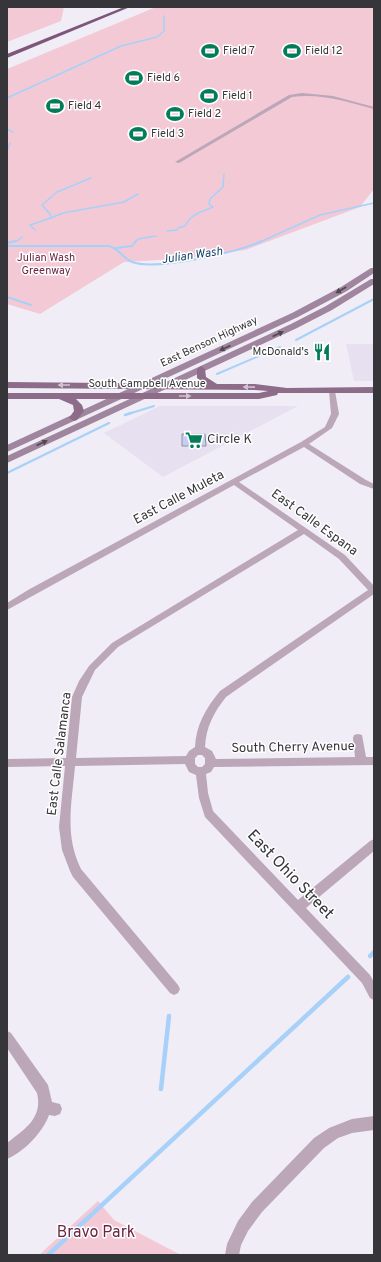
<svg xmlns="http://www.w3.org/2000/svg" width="381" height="1262" font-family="Overpass,sans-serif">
  <rect width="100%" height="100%" fill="#f0edf6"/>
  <g fill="#e6e0f0">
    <polygon points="346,344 374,344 374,381 354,381"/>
    <polygon points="160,406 298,406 163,477 104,433"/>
  </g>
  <g fill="#f3c9d6">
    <polygon points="7,7 64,7 61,21 7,42"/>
    <polygon points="156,7 374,7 374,189 360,207 245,250 177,259 124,262 40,314 7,304 7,69"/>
    <polygon points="98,1201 114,1220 181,1255 39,1255"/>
  </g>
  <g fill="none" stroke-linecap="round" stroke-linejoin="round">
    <g stroke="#a7d1f9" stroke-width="1.5">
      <polyline points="7,98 121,46 157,37 164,31 164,16"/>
      <polyline points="7,129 13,132"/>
      <polyline points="7,151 10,143"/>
      <polyline points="51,218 63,213 124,202 138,194"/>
      <polyline points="35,230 30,225 51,218 50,214 42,205 57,192 91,178"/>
      <path d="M167,231L177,230L178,228L185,226C191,214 201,212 213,207L209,204L210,199L223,187L224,174"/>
      <polyline points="11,242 17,241 22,237"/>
      <polyline points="135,242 138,239 156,236"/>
      <polyline points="260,242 320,215 374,203"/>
    </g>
    <g stroke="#a7d1f9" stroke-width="2">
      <polyline points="7,243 16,241"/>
      <path d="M7,246H109C119,249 123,258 132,262C157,271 237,252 262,241"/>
      <polyline points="116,248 132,246 136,241"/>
      <polyline points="7,297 31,305"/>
      <polyline points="296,340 374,299"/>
      <polyline points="217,374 280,347"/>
      <polyline points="128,414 154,406"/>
    </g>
    <g stroke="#a7d1f9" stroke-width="2.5">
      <polyline points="125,415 131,413"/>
      <polyline points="7,473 109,423"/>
    </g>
    <g stroke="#a7d1f9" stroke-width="4.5">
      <polyline points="370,956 374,952"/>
      <polyline points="161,1089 169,1016"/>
      <polyline points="48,1255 348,977"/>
    </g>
  </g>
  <polygon fill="#c4cef6" stroke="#8f929b" points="182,434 205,434 206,446 182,446"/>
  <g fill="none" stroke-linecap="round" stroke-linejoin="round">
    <g fill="#bba7b8" fill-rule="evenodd">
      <path d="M302,93L333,96L374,107V109C347,102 321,93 292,97L179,163L175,162L289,95Z"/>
      <path d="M332,389L335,391L339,414L332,428L309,444L366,480L374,484V489L360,484L304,447L239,482L345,555L374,586V594L226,697C214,712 206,727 205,747L212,751L216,759L355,757L353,738L354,735L358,734L362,735L366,757H374V765L214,767L211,772L206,774L208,793L213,811L298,900L370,841L374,839V851L306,908L370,975L374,982V1000L370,998L362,983L205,817L199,798L196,775L189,772L185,764L75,766C72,803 64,834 81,869L178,985L180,989L178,993L174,995L170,993L73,877L70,871L62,850L59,827L65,766L7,767V759L66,758L72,697L79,681L89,666L112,643L298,530L234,485L7,610V603L28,590L301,442L325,427L331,414L329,391ZM304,534L339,559L368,590L220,691C206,708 196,725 195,747L189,751L186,756L76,758L82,697L95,670L118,647ZM198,755H202L205,758V764L202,767H198L195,764V758Z"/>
      <path d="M7,1031L11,1033L48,1085L52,1102L60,1104L62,1109L60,1114L55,1116L49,1115C43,1132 24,1152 7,1159V1143C25,1129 43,1118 37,1093L7,1048Z"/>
      <polygon points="374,1116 374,1130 352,1133 338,1138 324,1148 262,1212 248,1231 241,1245 239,1255 225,1255 227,1244 238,1221 252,1202 314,1138 329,1128 352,1119"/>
    </g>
    <g fill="#a0859e" fill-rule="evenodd">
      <polygon points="371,268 374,268 374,273 347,291 298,317 7,452 7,445 292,313 341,287"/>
      <polygon points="371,279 374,279 374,284 332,310 297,328 7,463 7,456 291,324 326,306"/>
    </g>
    <polygon fill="#8d6c8a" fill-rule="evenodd" points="201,366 205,369 206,377 217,384 255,384 287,388 374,387 374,393 278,393 277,395 259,399 76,399 82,405 84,411 77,420 74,421 69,418 74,411 73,405 59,399 7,399 7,393 259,393 268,391 255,390 7,388 7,382 205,384 197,378 197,369"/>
    <polygon fill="#7d567a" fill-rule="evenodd" points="124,7 130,7 7,58 7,54"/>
  </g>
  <defs><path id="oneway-solid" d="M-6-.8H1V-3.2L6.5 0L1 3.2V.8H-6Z"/></defs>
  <g fill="#504952">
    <use href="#oneway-solid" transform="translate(341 290) rotate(150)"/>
    <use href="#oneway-solid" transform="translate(278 334) rotate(-25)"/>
    <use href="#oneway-solid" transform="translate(225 348) rotate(155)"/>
    <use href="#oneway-solid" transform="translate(42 443) rotate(-25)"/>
  </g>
  <g fill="#d1c4d0">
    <use href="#oneway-solid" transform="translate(64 385) rotate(180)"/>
    <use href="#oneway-solid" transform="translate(249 387) rotate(-179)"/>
    <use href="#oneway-solid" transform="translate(185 396)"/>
  </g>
  <defs>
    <g id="stadium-bare" transform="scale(1.38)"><path d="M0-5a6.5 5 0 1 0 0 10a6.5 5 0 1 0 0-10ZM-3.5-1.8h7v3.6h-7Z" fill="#037c59" stroke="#fff" stroke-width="2.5" paint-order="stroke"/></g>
    <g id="restaurant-bare" transform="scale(1.38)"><path d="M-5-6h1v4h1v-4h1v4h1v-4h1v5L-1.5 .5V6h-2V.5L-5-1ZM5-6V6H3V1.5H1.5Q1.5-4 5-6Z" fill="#037c59" stroke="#fff" stroke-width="2.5" paint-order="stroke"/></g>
    <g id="supermarket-bare" transform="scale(1.38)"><path d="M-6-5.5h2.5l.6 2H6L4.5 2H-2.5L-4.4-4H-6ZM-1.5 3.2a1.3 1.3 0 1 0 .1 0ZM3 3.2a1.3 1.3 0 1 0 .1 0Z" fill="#037c59" stroke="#fff" stroke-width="2.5" paint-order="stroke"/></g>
  </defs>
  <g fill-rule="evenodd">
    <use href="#stadium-bare" x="210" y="51"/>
    <use href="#stadium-bare" x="292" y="51"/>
    <use href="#stadium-bare" x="134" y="78"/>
    <use href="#stadium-bare" x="209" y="96"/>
    <use href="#stadium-bare" x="55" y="106"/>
    <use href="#stadium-bare" x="175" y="114"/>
    <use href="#stadium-bare" x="138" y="134"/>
    <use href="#restaurant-bare" x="322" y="352"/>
    <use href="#supermarket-bare" x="194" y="440"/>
  </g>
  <g text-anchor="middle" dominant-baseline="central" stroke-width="3" stroke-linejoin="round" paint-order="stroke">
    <g font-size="11" fill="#363539" stroke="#fff" text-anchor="start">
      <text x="223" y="51">Field 7</text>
      <text x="305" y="51">Field 12</text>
      <text x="147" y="78">Field 6</text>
      <text x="222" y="96">Field 1</text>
      <text x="68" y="106">Field 4</text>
      <text x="188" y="114">Field 2</text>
      <text x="151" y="134">Field 3</text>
      <text x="309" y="352" text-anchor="end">McDonald's</text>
    </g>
    <g font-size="11" fill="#6a2643" stroke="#fff">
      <text x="46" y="258">Julian Wash<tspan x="46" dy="13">Greenway</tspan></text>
    </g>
    <g font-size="11" fill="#363539" stroke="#fff">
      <text transform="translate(209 342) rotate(-25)">East Benson Highway</text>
      <text x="147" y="384">South Campbell Avenue</text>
    </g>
    <g font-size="12" font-style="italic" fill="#164369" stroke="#fff">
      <text transform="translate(192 256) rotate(-8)">Julian Wash</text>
    </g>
    <g font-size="13" fill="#363539" stroke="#fff" text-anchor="start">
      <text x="207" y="440">Circle K</text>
    </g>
    <g font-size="13" fill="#363539" stroke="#fff">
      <text transform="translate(179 498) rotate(-28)">East Calle Muleta</text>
      <text transform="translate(314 523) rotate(36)">East Calle Espana</text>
      <text transform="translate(293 748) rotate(-1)">South Cherry Avenue</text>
      <text transform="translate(60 754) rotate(-83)">East Calle Salamanca</text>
    </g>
    <g font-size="16" fill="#363539" stroke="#fff">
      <text transform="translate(290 875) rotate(46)">East Ohio Street</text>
    </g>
    <g font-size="16" fill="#6a2643" stroke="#fff">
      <text x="96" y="1233">Bravo Park</text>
    </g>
  </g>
  <rect width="381" height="1262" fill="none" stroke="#363539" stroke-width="16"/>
</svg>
